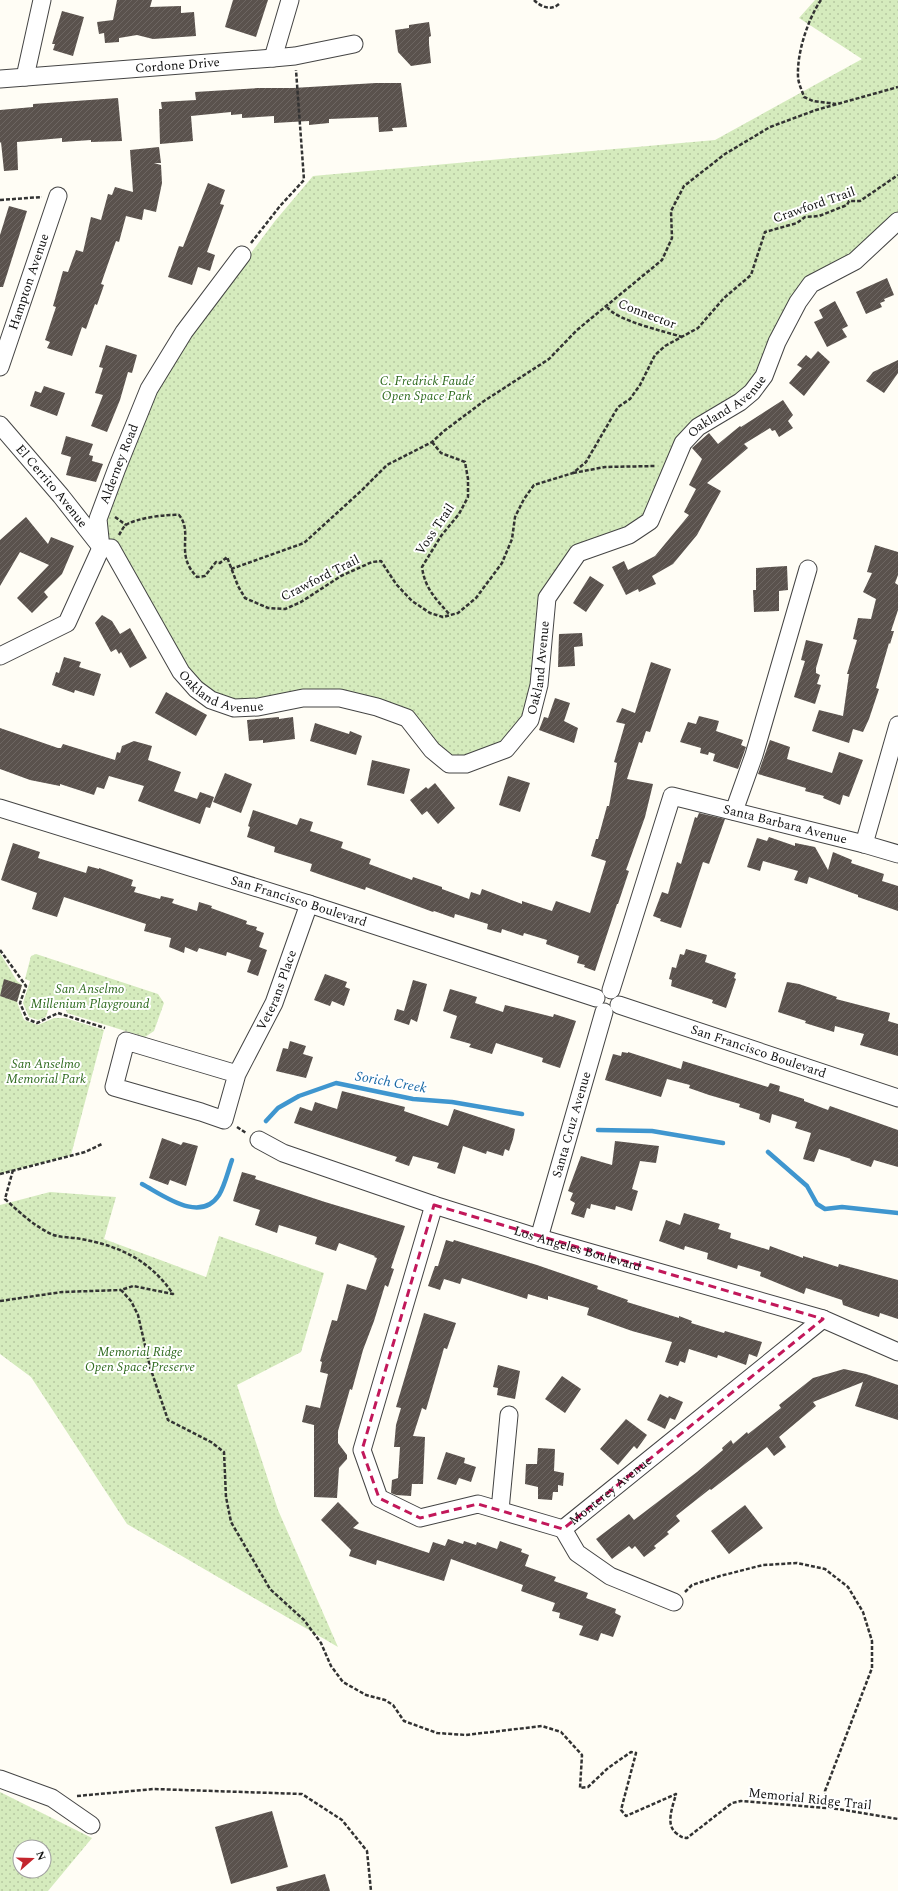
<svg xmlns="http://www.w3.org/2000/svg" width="898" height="1891" font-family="Spectral,serif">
  <defs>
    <pattern id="park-dots" width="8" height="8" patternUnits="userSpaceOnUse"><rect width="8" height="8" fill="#d5ebbd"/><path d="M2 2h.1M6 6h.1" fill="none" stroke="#b6c8a1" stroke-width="1.8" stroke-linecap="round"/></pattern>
    <pattern id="building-hatch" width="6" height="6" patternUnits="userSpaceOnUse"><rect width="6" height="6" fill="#5a524d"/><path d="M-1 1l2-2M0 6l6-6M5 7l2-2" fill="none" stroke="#6d6662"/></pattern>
  </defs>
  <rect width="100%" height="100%" fill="#fffdf5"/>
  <g fill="url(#park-dots)" fill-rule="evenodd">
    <polygon points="815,0 898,0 898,222 822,277 764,376 698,427 650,521 578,553 547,598 539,685 506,749 449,764 407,718 377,707 211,700 101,548 117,468 149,389 275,221 313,176 715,140 862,59 799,18"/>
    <polygon points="0,953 17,981 22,985 17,1002 24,1020 38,1025 54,1018 65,1018 104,1030 71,1155 0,1174"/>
    <polygon points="36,954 158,994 164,1003 154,1031 145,1037 67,1013 65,1007 61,1005 53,1004 48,1010 46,1017 38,1020 29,1017 23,1003 30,981 25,979 31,956"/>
    <polygon points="50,1192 116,1197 104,1239 206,1277 219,1236 324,1273 301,1352 237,1385 278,1510 338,1647 127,1524 31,1377 0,1354 0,1205"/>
    <path d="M0,1792L92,1838L48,1891H0ZM20,1847H44V1871H20Z"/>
  </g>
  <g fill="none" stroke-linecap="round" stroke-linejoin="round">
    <g stroke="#3f96cf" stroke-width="4.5">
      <polyline points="266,1121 278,1108 299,1096 336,1083 413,1099 452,1102 522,1114"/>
      <polyline points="598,1130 652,1131 723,1143"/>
      <polyline points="768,1152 807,1186 817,1204 825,1209 842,1207 898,1213"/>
      <path d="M142,1184C163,1195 200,1224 219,1195C225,1185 228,1171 232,1160"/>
    </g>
  </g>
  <g fill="url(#building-hatch)">
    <polygon points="117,0 152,0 150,7 181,6 181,13 194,12 196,36 153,39 137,35 119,38 119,42 105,43 104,33 99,34 97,22 113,20"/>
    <polygon points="233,0 268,0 256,37 225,27"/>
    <polygon points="62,11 84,17 73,56 53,50 55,44 52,44"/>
    <polygon points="429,22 431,36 429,37 429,44 431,63 411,66 398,52 395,30 409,28 409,25"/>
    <polygon points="376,83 401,83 407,127 392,128 393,131 379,132 378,117 329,119 329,123 309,125 309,121 274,123 274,116 242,118 242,114 231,115 231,112 191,116 193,141 160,144 159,109 162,109 161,102 196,100 195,92 258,88 293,88"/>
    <polygon points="118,98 122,141 91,142 91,140 62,142 62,138 17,142 18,170 4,171 1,142 0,143 0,110 33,107 33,104"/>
    <polygon points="159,147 161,163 154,163 161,165 162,183 156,212 144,209 142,220 126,216 119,242 116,241 101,284 104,285 97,305 95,304 86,329 82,327 72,356 47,348 50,342 45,340 56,307 53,306 63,271 68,272 76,250 83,252 91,217 101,220 108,194 112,195 115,187 133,192 130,150"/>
    <polygon points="208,183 225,190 220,204 224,205 207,252 215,255 210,271 198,267 192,285 168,277 179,246 183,247"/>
    <polygon points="9,206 27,211 3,287 0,287 0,235"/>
    <polygon points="887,278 894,295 884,299 885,301 880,303 882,307 866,314 856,292"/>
    <polygon points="835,301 848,326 842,329 847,337 827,347 814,322 823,318 819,310"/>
    <polygon points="106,345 137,355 132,373 128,372 120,400 107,432 91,426 103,395 95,393 103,368 99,367"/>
    <polygon points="818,351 830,362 804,396 789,383 802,368 797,365 806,355 811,359"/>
    <polygon points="898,360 898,373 884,393 866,381 873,372"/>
    <polygon points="44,386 65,393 57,416 30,406 35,391 41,393"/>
    <polygon points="783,400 793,415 788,421 793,428 779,437 775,430 772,431 770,428 744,444 748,448 707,483 721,491 697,535 673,564 652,576 656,584 639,592 638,589 626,595 612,567 624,561 628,570 655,556 689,515 684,512 696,489 689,485 702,459 692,448 709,433 718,444 740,426 741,427"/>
    <polygon points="66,436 93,444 89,455 93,456 92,461 103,464 96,482 66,475 71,457 61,454"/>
    <polygon points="26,517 48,544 51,537 74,546 62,574 44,592 48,597 32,613 17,598 49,565 20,552 0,586 0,540"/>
    <polygon points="875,545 898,552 898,575 895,583 898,585 898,610 891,631 894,631 890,644 889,643 876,688 879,689 869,719 863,732 853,729 849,743 812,731 819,710 843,716 849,674 847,674 857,640 853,639 858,618 871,619 876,599 863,592 872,573 867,572"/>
    <polygon points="787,566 788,590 779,591 779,611 754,612 753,590 756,590 756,568"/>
    <polygon points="590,576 604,585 586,612 573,603"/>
    <polygon points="102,615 112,621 120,634 130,628 147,658 130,668 121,652 119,654 116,649 111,652 95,623"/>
    <polygon points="582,633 583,646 574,647 575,666 558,667 559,634"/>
    <polygon points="806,640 823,644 816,668 816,673 820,675 817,684 821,685 815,704 794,697 805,661 801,660"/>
    <polygon points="64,657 81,662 79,667 101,674 94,696 75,690 74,693 52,685 56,672 59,673"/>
    <polygon points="651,662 671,669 650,732 646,731 642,743 639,742 627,779 653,784 645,817 626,870 629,871 618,904 617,904 595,971 584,967 585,965 577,963 579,956 546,944 547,940 524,933 523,936 502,929 501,933 487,929 488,924 462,916 455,914 454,918 434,911 433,912 366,887 365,890 327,877 310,871 312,864 274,852 275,847 247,837 250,827 248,826 253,810 297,825 300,818 313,822 310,831 343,842 341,848 371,859 369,864 412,880 413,877 442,887 442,889 469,899 471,892 480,895 482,889 522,904 522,901 552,911 556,901 590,913 606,861 591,856 596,839 598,839 607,806 609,806 617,763 614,762 625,724 616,722 622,708 635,713"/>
    <polygon points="166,692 207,715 196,736 155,713"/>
    <polygon points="555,698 570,703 564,721 578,728 574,743 539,730 544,717 548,718"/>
    <polygon points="699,716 719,721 716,731 743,740 741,745 746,747 738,769 713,761 715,754 709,752 708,755 700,753 701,748 680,742 688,722 696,724"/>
    <polygon points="279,717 279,719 293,717 295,739 263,743 263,740 249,741 247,720"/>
    <polygon points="315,723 349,734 350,731 362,736 356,755 310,741"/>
    <polygon points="0,728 58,748 61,748 63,744 115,760 117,752 120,753 122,746 134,741 152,746 148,760 181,772 174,791 197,799 200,792 214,797 210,808 206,807 200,824 138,801 144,786 109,776 104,789 97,787 94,795 60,784 60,786 30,780 0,769"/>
    <polygon points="770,740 790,747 787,759 832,773 839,752 863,760 849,797 843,795 840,805 823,798 824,796 805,791 806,788 758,774"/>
    <polygon points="372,760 410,769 404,794 367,785"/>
    <polygon points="225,773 252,784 241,813 213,802"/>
    <polygon points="508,776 530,783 520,812 499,805"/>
    <polygon points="435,783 455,808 438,824 427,811 422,815 410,800 426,787 428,789"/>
    <polygon points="699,813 725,819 709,864 703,862 681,928 660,921 661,919 653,916 662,892 668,894 677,862 681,864 695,817 697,818"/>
    <polygon points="769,837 795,846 795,843 815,847 828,870 833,852 852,860 851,863 884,874 882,881 898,886 898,911 858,897 858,895 809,877 807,884 794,880 798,871 763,861 760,871 747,867 757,838 767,841"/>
    <polygon points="13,843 40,852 38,858 86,873 88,866 99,869 99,868 133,880 131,886 136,887 134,892 160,899 161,896 174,899 172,903 197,911 199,902 212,906 211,908 247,921 246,924 257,927 256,930 264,933 259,947 267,950 258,976 247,972 251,960 227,952 226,956 199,948 197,952 185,947 184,953 169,947 171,938 144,931 146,924 64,897 57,917 32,909 37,893 1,880"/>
    <polygon points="686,949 707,955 705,962 736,973 734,978 736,979 726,1008 712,1003 713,1000 671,986 672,980 669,979 672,967 676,968 680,954 684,955"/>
    <polygon points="325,974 347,982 345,987 350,989 344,1006 332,1001 330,1006 314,1000"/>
    <polygon points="4,979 22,985 17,1002 0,996"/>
    <polygon points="413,980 427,984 417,1022 411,1019 409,1025 394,1020 397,1009 404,1011"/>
    <polygon points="787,982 799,984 837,997 836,999 890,1013 888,1021 898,1024 898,1056 860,1045 864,1034 835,1026 834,1032 805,1023 806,1021 778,1012"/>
    <polygon points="450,989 477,997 475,1003 503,1012 505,1005 553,1017 554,1014 576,1021 560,1068 542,1062 543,1058 496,1043 492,1054 469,1047 471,1044 450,1038 457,1016 443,1011"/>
    <polygon points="290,1041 306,1046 303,1054 313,1057 306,1078 276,1071 283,1048 288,1049"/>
    <polygon points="622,1052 628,1053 628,1052 681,1069 683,1061 768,1087 770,1083 780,1086 779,1091 804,1099 804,1101 828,1110 830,1106 898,1130 898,1167 874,1160 871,1167 850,1160 851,1159 819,1149 814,1162 803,1159 811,1133 795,1128 797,1122 772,1114 770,1123 759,1119 760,1114 739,1107 740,1104 709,1095 689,1088 690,1085 667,1079 661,1097 605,1080 613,1054 621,1056"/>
    <polygon points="342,1091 405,1107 404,1111 448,1126 454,1109 515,1129 513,1139 509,1151 505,1149 503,1156 487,1151 486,1154 463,1146 455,1174 437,1168 439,1163 413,1156 409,1166 395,1161 397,1157 294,1123 300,1107 312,1111 315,1102 337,1109"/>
    <polygon points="162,1138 181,1145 183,1142 198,1146 186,1186 170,1180 168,1185 149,1178"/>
    <polygon points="615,1141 659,1146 656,1163 640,1161 632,1189 638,1191 632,1211 616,1206 615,1210 591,1204 590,1209 587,1208 584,1218 571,1214 575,1203 570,1200 573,1193 568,1191 581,1156 612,1165"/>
    <polygon points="242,1172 256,1176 255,1179 325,1202 405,1226 391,1268 394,1269 388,1287 385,1285 374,1321 363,1350 352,1390 350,1389 338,1431 338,1443 347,1455 347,1459 339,1468 337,1498 314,1497 314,1425 302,1422 306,1405 320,1408 328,1374 320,1372 322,1362 320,1361 332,1320 337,1321 347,1284 366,1290 377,1258 374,1257 375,1256 339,1243 336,1251 315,1244 317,1237 279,1225 277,1233 255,1225 260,1210 233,1201"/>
    <polygon points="684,1213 720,1224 718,1229 731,1233 730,1238 769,1250 770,1246 803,1258 803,1256 838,1267 839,1264 898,1280 898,1319 880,1313 879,1317 863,1312 843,1305 842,1300 806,1288 804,1294 760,1276 761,1272 738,1265 737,1269 707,1259 708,1253 685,1246 684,1250 659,1241 666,1220 680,1225"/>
    <polygon points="446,1240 453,1242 454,1240 537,1265 598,1286 597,1289 628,1300 627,1302 679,1318 679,1316 692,1321 691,1323 717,1331 724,1333 725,1331 762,1342 757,1357 749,1354 746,1365 718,1355 717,1358 689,1349 685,1363 680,1361 678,1366 665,1362 672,1342 632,1331 587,1315 589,1308 548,1296 548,1300 528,1294 527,1299 462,1278 460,1284 444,1279 440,1290 428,1286 435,1266 438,1266"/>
    <polygon points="424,1313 456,1323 447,1349 444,1348 426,1410 422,1408 413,1436 425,1437 423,1484 412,1484 411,1496 396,1495 391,1493 392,1480 398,1478 400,1447 394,1447 396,1425 401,1408 396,1407"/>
    <polygon points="498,1365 520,1371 515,1399 497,1395 498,1388 493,1387"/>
    <polygon points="844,1369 866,1374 898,1385 898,1420 855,1406 863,1382 813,1402 816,1406 779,1437 786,1447 774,1456 767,1447 711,1490 710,1489 677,1515 676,1516 680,1521 667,1532 669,1534 654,1546 656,1548 644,1557 635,1546 632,1549 629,1546 612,1559 596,1539 629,1514 634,1520 697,1472 723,1450 722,1448 731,1440 733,1444 747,1432 748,1434 781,1408 779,1405 813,1378"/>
    <polygon points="562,1376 581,1389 565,1413 545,1399"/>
    <polygon points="660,1394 668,1398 669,1396 683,1402 675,1420 670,1418 665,1429 647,1420"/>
    <polygon points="626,1419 647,1435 637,1449 634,1446 618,1465 600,1449"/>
    <polygon points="538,1448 555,1449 554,1471 564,1473 563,1486 558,1485 558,1492 553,1492 552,1500 538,1499 538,1487 525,1484 526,1464 537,1464"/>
    <polygon points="446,1452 465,1458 464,1463 476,1467 471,1482 459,1478 456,1485 437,1479"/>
    <polygon points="338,1502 359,1523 353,1528 429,1553 433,1542 445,1546 448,1539 463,1544 464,1541 476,1545 477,1542 497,1549 500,1541 522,1549 521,1552 529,1555 525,1566 556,1577 554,1581 588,1593 586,1598 616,1609 615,1613 621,1616 613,1637 601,1633 598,1641 579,1635 583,1626 559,1618 560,1613 552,1611 555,1603 521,1591 523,1585 451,1559 444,1581 377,1560 376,1565 349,1556 351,1550 321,1520"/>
    <polygon points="745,1505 763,1528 729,1554 711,1531"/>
    <polygon points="272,1811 288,1867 231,1884 215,1827"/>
    <polygon points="325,1874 330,1891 277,1891 276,1887"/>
  </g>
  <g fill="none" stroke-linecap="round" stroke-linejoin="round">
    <g stroke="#444" stroke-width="19">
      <g id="minor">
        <polyline points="273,58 290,0"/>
        <polyline points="25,77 42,0"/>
        <path id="s1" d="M0,79L273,58L295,56L354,44"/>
        <path id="s2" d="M0,367L58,196"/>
        <path id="s3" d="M0,425L61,496L101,547"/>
        <path id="s4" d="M101,548H111L181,672L196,689L211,700L234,708L258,707L303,698H340L377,707L407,718L432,750L449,764H466L506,749L530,720L539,685L547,598L578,553L629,535L650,521L683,443L698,427L740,402L752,392L764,376L777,342L798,302L811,284L855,261L898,221"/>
        <path id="s5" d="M0,656L67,623L101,548L98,519L117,468L149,389L184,332L242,255"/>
        <path id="s6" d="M0,808L309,904L596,998"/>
        <polyline points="734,811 754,755 808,569"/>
        <polyline points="864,844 898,725"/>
        <path id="s7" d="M611,990L672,796L864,844L898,854"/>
        <path id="s8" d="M619,1005L898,1098"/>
        <path id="s9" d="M237,1074L126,1041L114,1087L201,1112L224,1120L237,1074L274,1003L309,904"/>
        <path id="s10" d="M259,1140L283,1153L434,1205L539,1238L823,1319L898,1352"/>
        <polyline points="434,1205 362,1450 379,1498 420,1518 478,1504 563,1529"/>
        <path id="s11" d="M539,1238L604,1012"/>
        <polyline points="500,1510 509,1415"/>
        <path id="s12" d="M563,1529L823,1319"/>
        <polyline points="563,1529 577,1553 610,1576 674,1602"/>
        <polyline points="0,1779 52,1798 91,1825"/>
      </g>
    </g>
    <g stroke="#333" stroke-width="2.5" stroke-dasharray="4 2" stroke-linecap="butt">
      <path d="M534,0C541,7 551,11 559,4"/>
      <path d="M821,0C808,19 797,52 798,76C798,83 802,90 804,97L813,101L836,104"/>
      <polyline points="0,200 42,197"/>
      <polyline points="251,243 280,206 304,180 296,70"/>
      <path d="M607,307C617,321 664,331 682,337"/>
      <path d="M432,442L441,453L465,462L468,479V497L459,514L441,536L422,567C425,589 436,599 450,615"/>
      <polyline points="573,473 605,467 656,466"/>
      <polyline points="115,517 126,525"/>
      <path d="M119,535C121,532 123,527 126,525C136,518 168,514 179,515C194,533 174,554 197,577L205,576L216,562L220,563L227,557L238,586L245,598L268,608L285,609L301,602L341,576L372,562L381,561L396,584L412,601L430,613L443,617L458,613L476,598L502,563L512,539L515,517L524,499L534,485L573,473L586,462L618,407L630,399L640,385L655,355L665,346L698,328L724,298L751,275L765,232L797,223L805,217L819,216L847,205L849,201H860L898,175"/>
      <polyline points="231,569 304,543 361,491 387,465 432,442 444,431 484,401 549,359 577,330 662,260 672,238 671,211 684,186 725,154 770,127 816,110 898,87"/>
      <polyline points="0,950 26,986 20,1003 27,1019 37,1023 58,1013 105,1028"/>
      <polyline points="237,1127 246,1133"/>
      <path d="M13,1170L5,1199C19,1212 33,1225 51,1234C60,1238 72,1237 81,1239C120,1246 151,1261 173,1294L133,1286L121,1290L131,1301L138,1315L150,1367L168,1420L211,1442L224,1452L226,1497L231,1522L270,1589L304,1620L321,1643L331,1666L343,1682L366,1695L385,1700L393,1705L404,1721L437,1733L466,1735L542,1726L561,1732L582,1755L580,1788L588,1787L608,1768L631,1752L636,1753L621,1810L626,1816L676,1794C673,1806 665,1824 676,1833C680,1836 682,1838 687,1838L732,1803L741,1801L838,1809L898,1819"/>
      <polyline points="0,1174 85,1152 102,1144"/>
      <polyline points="0,1301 62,1292 121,1290"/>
      <polyline points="685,1592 692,1585 720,1576 763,1565 797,1563 825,1569 848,1587 863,1612 872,1641 872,1668 825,1791 828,1808"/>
      <polyline points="77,1796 154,1789 302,1794 342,1820 367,1851 371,1891"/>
    </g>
    <use href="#minor" stroke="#fff" stroke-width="17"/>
  </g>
  <path fill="none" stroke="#c2185b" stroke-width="3" stroke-dasharray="8 5" stroke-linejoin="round" d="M434,1205L823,1319L563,1529L478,1504L420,1518L379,1498L362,1450Z"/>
  <g text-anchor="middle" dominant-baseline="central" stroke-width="4" stroke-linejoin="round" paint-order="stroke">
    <g font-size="13" fill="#111" stroke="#fff">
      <text stroke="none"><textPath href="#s1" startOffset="178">Cordone Drive</textPath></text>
      <text transform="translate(814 205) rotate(-19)">Crawford Trail</text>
      <text stroke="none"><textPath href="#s2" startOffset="90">Hampton Avenue</textPath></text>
      <text transform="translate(647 314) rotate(21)">Connector</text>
      <text stroke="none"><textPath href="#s4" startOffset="955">Oakland Avenue</textPath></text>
      <text stroke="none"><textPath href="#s5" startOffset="245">Alderney Road</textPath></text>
      <text stroke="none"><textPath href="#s3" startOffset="80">El Cerrito Avenue</textPath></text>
      <text transform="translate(435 529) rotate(-56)">Voss Trail</text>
      <text transform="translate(320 578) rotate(-27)">Crawford Trail</text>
      <text stroke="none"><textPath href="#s4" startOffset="608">Oakland Avenue</textPath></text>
      <text stroke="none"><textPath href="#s4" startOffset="200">Oakland Avenue</textPath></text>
      <text stroke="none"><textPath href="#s7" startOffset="320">Santa Barbara Avenue</textPath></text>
      <text stroke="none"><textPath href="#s6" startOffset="313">San Francisco Boulevard</textPath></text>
      <text stroke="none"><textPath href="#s9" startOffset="419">Veterans Place</textPath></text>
      <text stroke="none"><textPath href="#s8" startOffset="147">San Francisco Boulevard</textPath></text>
      <text stroke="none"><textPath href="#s11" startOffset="118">Santa Cruz Avenue</textPath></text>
      <text stroke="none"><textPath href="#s10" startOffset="337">Los Angeles Boulevard</textPath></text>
      <text stroke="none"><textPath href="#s12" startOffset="61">Monterey Avenue</textPath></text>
      <text transform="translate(810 1799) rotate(6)">Memorial Ridge Trail</text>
    </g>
    <g font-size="13" font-style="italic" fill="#2f6b1f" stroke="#fff">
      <text x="427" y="381">C. Fredrick Faudé<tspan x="427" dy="15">Open Space Park</tspan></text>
      <text x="90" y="989">San Anselmo<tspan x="90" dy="15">Millenium Playground</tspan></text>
      <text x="46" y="1064">San Anselmo<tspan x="46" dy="15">Memorial Park</tspan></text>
      <text x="140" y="1352">Memorial Ridge<tspan x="140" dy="15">Open Space Preserve</tspan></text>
    </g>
    <g font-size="14" font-style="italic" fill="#1768a6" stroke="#fff">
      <text transform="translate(391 1082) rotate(10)">Sorich Creek</text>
    </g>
  </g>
  <g transform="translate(32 1859) rotate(70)"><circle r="19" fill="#ffffff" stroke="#a0a0a0"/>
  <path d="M0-3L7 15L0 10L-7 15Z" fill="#c4262e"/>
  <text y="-6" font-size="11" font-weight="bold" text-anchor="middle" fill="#111111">N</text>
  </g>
</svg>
